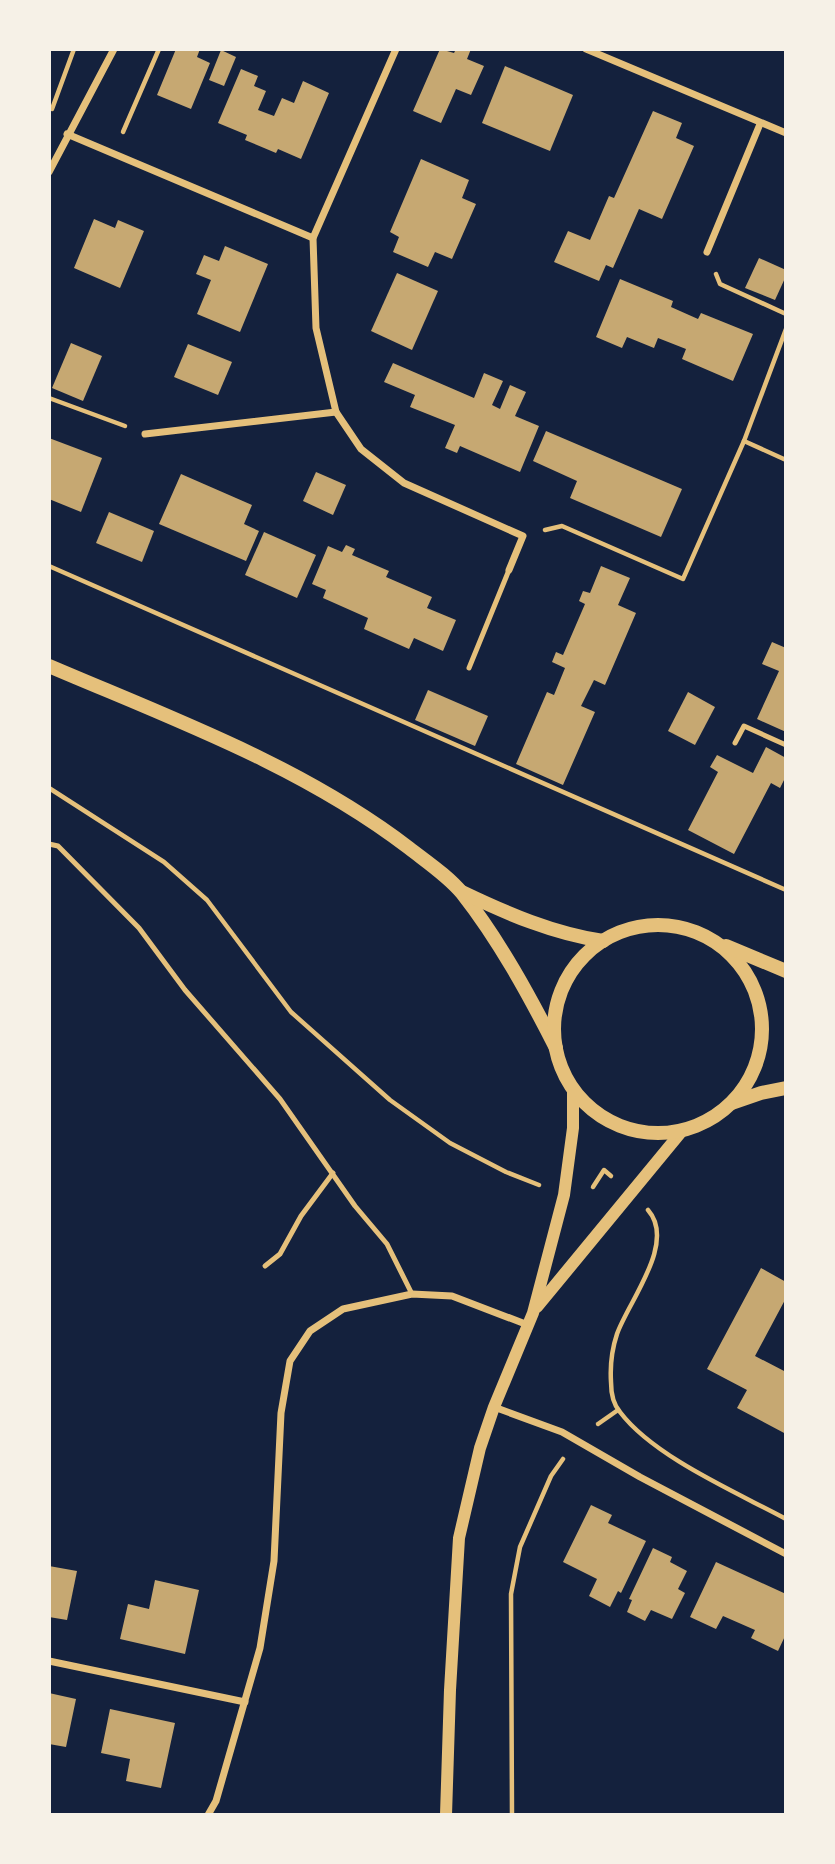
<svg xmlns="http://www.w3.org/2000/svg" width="835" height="1864" font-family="'IBM Plex Sans',sans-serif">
  <rect width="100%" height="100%" fill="#14213d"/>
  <g fill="#c6a872">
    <polygon points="176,49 200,49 197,57 210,63 191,109 157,95"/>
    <polygon points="440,49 454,53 456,49 471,49 467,59 484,66 471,95 456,89 441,123 413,111"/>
    <polygon points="221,50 236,57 224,86 209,80"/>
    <polygon points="505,66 573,95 550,151 482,123"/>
    <polygon points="241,69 258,76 254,86 266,91 258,110 274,116 282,98 294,103 303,81 329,93 301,159 278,149 276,153 245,140 247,135 218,123"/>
    <polygon points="653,111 682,123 676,138 694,146 662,219 639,209 613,268 606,265 599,281 554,262 568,231 590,240 609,196 614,198"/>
    <polygon points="421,159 469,180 462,198 476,204 452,259 435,252 428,267 393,252 399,237 390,232"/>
    <polygon points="94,219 115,228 118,220 144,231 120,288 74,268"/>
    <polygon points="225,246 268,264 240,332 197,314 211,280 196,274 204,255 219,261"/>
    <polygon points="759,258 786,270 786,276 775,300 745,288"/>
    <polygon points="397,273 438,291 412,350 371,331"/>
    <polygon points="620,279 673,301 671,307 698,319 701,313 753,334 733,381 682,359 686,349 658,338 654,348 627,337 622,348 596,337"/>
    <polygon points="71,343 102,356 83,401 52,388"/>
    <polygon points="188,344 232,362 218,395 174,377"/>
    <polygon points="393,363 474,398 484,373 503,381 492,405 500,409 510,385 526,392 515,416 539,426 520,472 460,446 457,453 445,448 455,425 410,407 415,395 384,382"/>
    <polygon points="546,431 682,489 661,537 570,498 577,481 533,461"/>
    <polygon points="49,438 102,458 81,512 49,499"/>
    <polygon points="316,472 346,485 333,515 303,501"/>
    <polygon points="181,474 252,505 244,524 259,531 246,561 159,524"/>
    <polygon points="109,512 154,531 142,562 96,543"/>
    <polygon points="264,532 316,555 297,598 245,575"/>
    <polygon points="346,545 355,549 352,555 389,571 386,577 432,597 427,608 456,620 443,651 414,638 409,649 364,629 368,618 323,598 326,590 312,584 328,546 342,552"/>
    <polygon points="601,566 630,578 618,605 636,613 605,685 594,680 581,706 595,712 563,785 516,764 547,692 554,695 565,668 552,662 556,652 563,655 585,604 579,601 583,591 590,593"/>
    <polygon points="772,642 786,648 786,732 757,719 779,671 762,664"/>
    <polygon points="428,690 488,716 475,746 415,720"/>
    <polygon points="688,692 715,707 695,745 668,731"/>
    <polygon points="766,747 786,758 786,776 780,788 771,783 734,854 688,830 718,772 710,767 717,755 753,773"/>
    <polygon points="761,1268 786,1282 786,1298 755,1356 786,1372 786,1434 737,1408 747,1390 707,1369"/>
    <polygon points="591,1505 612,1515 608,1523 646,1541 621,1593 618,1591 610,1607 589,1596 597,1579 563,1562"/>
    <polygon points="653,1548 672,1557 670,1562 687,1571 678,1589 685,1593 672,1619 651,1610 645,1621 627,1612 632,1600 629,1599"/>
    <polygon points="716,1562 786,1594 786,1634 778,1651 751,1638 755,1630 723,1616 716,1629 690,1617"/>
    <polygon points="49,1566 77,1571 67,1620 49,1617"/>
    <polygon points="155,1580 199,1590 185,1654 120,1639 128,1604 149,1609"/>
    <polygon points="49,1693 76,1699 66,1747 49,1744"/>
    <polygon points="110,1709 175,1723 161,1788 126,1781 130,1759 101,1753"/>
  </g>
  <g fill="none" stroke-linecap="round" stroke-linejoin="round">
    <g stroke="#e5c07b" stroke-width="4.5">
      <polyline points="52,109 74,49"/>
      <polyline points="123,132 159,49"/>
      <polyline points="716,274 720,284 786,314"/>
      <polyline points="49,398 125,426"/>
      <polyline points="744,441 786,460"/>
      <polyline points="545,530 562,526 683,579 744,441 786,329"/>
      <polyline points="49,566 786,890"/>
      <polyline points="49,788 164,862 207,900 291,1012 390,1100 450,1143 506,1172 539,1185"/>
      <polyline points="593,1187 604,1170 611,1176"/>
      <path d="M648,1210C677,1243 628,1302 617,1334C612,1349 610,1366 611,1382C611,1392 613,1404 620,1412C654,1457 736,1492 786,1519"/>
      <polyline points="598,1424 618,1410"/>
      <polyline points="512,1815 511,1594 520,1547 551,1476 563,1459"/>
    </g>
    <g stroke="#e5c07b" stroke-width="5">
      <polyline points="469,668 509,570"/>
      <polyline points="735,743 744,726 786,745"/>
      <polyline points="49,844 58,846 139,928 185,990 280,1099 355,1206 387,1244 412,1294"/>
      <polyline points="265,1266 280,1254 301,1216 333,1173"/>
    </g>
    <g stroke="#e5c07b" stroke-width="7">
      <polyline points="396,49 313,238 316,328 336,412 361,449 404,483 523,536 509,570"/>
      <polyline points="586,49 786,133"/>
      <polyline points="67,134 313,238"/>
      <polyline points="49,172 114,49"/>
      <polyline points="707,252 760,124"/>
      <polyline points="145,434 336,412"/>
      <polyline points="494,1407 562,1432 640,1477 786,1554"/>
      <polyline points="49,1661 245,1702"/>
      <polyline points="208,1815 216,1801 260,1648 274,1561 281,1413 290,1361 310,1331 343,1309 412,1294 452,1296 528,1325"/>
    </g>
    <g stroke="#e5c07b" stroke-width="12">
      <polyline points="537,1307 682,1131"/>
      <polyline points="446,1815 450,1690 459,1538 480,1448 494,1407 533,1313 564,1195 573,1128 573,1090"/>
    </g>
    <g stroke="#e5c07b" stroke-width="14">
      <path d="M49,666C173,719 302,766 409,848C427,862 448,876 462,893C499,940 529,995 556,1048"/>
      <path d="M462,892C508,914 552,933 603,941"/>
      <circle cx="658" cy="1029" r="104"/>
      <polyline points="726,946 786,971"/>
      <polyline points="732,1103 761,1093 786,1088"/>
    </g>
  </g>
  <rect width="835" height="1864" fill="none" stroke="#f6f1e7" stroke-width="102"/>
</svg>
